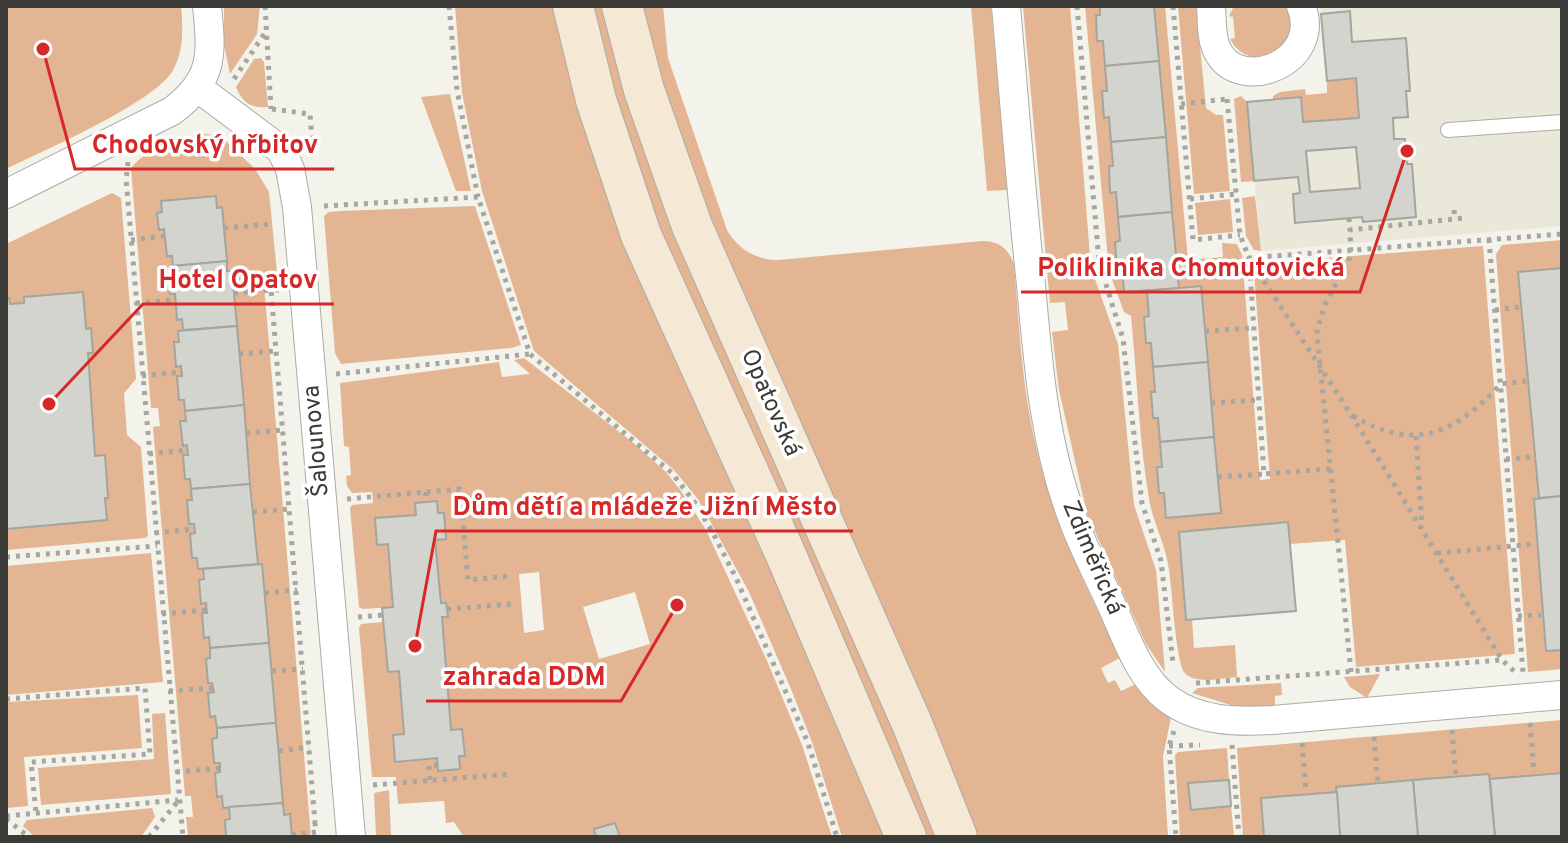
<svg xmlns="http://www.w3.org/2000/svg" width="1568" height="843" font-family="Overpass,sans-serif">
  <rect width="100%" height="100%" fill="#f3f2eb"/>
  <polygon fill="#eae8d9" points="1320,6 1562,6 1562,226 1261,251 1247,102 1301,97 1304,122 1356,79 1327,81"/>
  <g fill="#e4b592" fill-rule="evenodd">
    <path d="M6,6H181C183,29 184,52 172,72C151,104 43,151 6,169Z"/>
    <polygon points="224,6 260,6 257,34 230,74 224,45"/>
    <polygon points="455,6 554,6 799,626 889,837 842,837 812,742 791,689 749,592 698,499 674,470 534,351 482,191 462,93"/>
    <polygon points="588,6 604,6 688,263 824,567 939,837 923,837 649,206"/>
    <path d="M638,6H663L668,58L727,230C738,249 756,260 778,260L983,241C1000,241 1008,249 1014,264C1019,325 1022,387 1036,447C1053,522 1088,590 1120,658L1101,668L1108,683L1115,680L1121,691L1136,684L1152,702L1171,718L1163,756L1168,837H971L716,246Z"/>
    <polygon points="971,6 991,6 1007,190 987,191"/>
    <polygon points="1023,6 1070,6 1091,268 1118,344 1134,505 1156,570 1165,672 1146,644 1087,514 1059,390 1052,332 1068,330 1065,302 1050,303"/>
    <path d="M1085,6H1100V15L1096,16L1097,41H1103L1107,91L1102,92L1104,117H1109L1113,166L1109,167L1110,192H1116L1120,241L1115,242L1122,268L1124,292L1147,291L1149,316L1144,317L1146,343H1151L1155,392H1151L1153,418H1158L1162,467H1158L1159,493L1221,512L1201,287L1179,288L1154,6H1165L1188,260L1223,257L1222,243L1237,244L1242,255L1260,480L1270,479L1254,272L1261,263L1483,246L1515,654L1356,667L1345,540L1290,544L1287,523L1179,532L1186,619H1192L1194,648L1235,645L1237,677C1224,678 1193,685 1184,672C1176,660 1172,590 1169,570C1166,545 1153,523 1149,499C1139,439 1137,377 1131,316L1124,312L1109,271Z"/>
    <polygon points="1178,6 1196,6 1206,108 1216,115 1223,115 1230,191 1194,194"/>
    <path d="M1234,6H1288L1293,36L1269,60C1250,57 1240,56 1230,39L1235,38L1233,17L1229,16Z"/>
    <path d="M261,58L264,62L268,107C251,109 242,102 236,87L254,59Z"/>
    <polygon points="1356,78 1359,118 1303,122 1301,97 1273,100 1273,96 1280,92 1305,89 1306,95 1327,93 1327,81"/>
    <polygon points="450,94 471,191 456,191 421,97"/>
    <polygon points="1241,96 1247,102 1254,181 1241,182 1234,99"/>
    <path d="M205,134L216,135L225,140L255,169L269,192L278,283L264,285L311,837H292L290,815H284L262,564H258L232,272L227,271L222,208L161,201L162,212L157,213L159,229H164L167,256H172L173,277L169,278L170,294H175L177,319H182L183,330L178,331L179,342L174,343L176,366H181L182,376L177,377L179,400H184L186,421L181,422L183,445H187L188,455H184L185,479H190L192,500L187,501L189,524H194L195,533L190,534L192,558H197L198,569H203L204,579L199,580L201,604L206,603L207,613L202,614L204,637H209L210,658L206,659L208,682L212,683L214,692L208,693L210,716H215L217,738L212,739L220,768V772L215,773L217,796H222L229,807L230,819L225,820L226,836L231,837H188L186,817H193L191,796H185L153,427L160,426L158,408H151L131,169C140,151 185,137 205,134Z"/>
    <polygon points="112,193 121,198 136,379 124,393 127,435 141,447 148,536 145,538 6,550 6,529 106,520 105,498 108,497 105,455 95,456 88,353 93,352 91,329 86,329 83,292 25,297 24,303 10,304 9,298 6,298 6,244"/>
    <polygon points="1255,196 1261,251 1254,250 1246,236 1242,198"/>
    <polygon points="1230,199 1233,232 1198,235 1195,203"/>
    <polygon points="475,206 521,345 511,348 341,364 335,353 324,216 329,212 340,211"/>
    <polygon points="1562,240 1562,268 1518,273 1539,498 1534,499 1546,650 1562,650 1562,669 1528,672 1496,254 1502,245"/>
    <path d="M524,358L631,441L666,472L681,491L706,530L768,663L802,745L832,837H620L615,823L594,829L596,837H464L454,822L446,823L444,801L398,804L396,777H372L359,628L361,624L383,622L388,672L399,671L404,734L395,762L437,758L438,771L460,769L459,756H465L463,730H451L442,617H448L446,603H441L435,540L446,539L444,513H438L436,501L415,503L416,515L375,519L377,545L388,544L393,607L363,609L359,607L350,508L352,505L373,503L372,492L352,493L347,486L346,476L351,475L349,447L344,446L340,383L499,362L502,377L530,374L514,360ZM539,572L544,630L524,633L519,574ZM635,592L650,644L599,659L583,607Z"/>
    <polygon points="151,553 163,682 6,695 6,566"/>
    <polygon points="1380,674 1367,698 1350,687 1344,677"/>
    <polygon points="1281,683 1282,695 1275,696 1275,706 1234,706 1192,693 1198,688"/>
    <polygon points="138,695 142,748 24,757 28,806 7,808 6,702"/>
    <polygon points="165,713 171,794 41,805 38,768 154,759 152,714"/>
    <polygon points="1562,720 1562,773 1490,779 1489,774 1337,787 1337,792 1261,798 1264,837 1243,837 1237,748"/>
    <polygon points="1227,748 1229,780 1188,783 1191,809 1231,806 1234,837 1180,837 1175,755 1178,752"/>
    <polygon points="389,790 391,837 376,837 374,793"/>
    <polygon points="152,808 155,817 141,837 35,837 23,826 27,820"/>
  </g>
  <g fill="#d2d4cd" stroke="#a3a59f" stroke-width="2" fill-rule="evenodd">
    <polygon points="1100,6 1154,6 1159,61 1105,66 1103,41 1097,41 1096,15 1100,15"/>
    <path d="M1350,11L1352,42L1406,38L1410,91H1406L1408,117L1393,118L1394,139H1405L1407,164H1412L1416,217L1363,222L1362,217L1295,223L1293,194L1300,193L1298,177L1254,181L1247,102L1301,97L1303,122L1359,118L1356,78L1327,81L1321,14ZM1356,147L1360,188L1310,192L1306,151Z"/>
    <polygon points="1159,61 1166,137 1111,142 1109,117 1104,118 1102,91 1107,91 1105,66"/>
    <polygon points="1166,137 1172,212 1118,217 1116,192 1110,193 1109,166 1113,166 1111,142"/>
    <polygon points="216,196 217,208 222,207 227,261 173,266 172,256 167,256 164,229 159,230 157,213 162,212 161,201"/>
    <polygon points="1172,212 1179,288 1124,292 1122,268 1117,268 1115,242 1120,241 1118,217"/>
    <polygon points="227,261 227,271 232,271 237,326 183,330 182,319 177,320 175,294 170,294 169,277 173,277 173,266"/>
    <polygon points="1562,268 1562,496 1539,498 1518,272"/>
    <polygon points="1201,286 1208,362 1153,367 1151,343 1146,343 1144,317 1149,316 1147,291"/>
    <polygon points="83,292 86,329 91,328 93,353 88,353 95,456 105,455 108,498 105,498 107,520 6,529 6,298 9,298 10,304 24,303 24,297"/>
    <polygon points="237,326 244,405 185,411 184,400 179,400 177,376 182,376 181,366 176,367 174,342 179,342 178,331"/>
    <polygon points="1208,362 1214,437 1160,442 1158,418 1153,418 1151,392 1155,392 1153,367"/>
    <polygon points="244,405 250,484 191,489 190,479 185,479 183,455 188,455 187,445 183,446 180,421 186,421 185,411"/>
    <polygon points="1214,437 1221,513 1166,518 1164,493 1159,493 1157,467 1162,467 1160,442"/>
    <polygon points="250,484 258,564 198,569 197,558 192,558 190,534 195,533 194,524 189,524 187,500 192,500 191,489"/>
    <polygon points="1562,496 1562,650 1546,651 1534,499"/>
    <polygon points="437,501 438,513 444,513 446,539 435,540 441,603 446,603 447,609 448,617 442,617 451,730 462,729 465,756 459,756 460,769 438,771 437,758 395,762 393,735 404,734 399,671 388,672 382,608 393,607 388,544 377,545 375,518 416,515 415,503"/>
    <polygon points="1288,522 1296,611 1186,620 1179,532"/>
    <polygon points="262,564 269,643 210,648 209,637 204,638 202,613 207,613 206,603 201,604 199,580 204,579 203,569"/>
    <polygon points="269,643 276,723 217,728 215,716 210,717 208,693 214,692 212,683 208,683 206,659 210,658 210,648"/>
    <polygon points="276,723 283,803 223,808 222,796 217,797 215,773 220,772 220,763 214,763 212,739 217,738 217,728"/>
    <polygon points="1562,773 1562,837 1495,837 1490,779"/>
    <polygon points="1489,774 1495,837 1418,837 1413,780"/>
    <polygon points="1229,780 1231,806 1191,810 1188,783"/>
    <polygon points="1413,780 1418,837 1340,837 1336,787"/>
    <polygon points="1337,792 1340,837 1264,837 1261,798"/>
    <polygon points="283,803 284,815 290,814 292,837 226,837 225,820 230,819 229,807"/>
    <polygon points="615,823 620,837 596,837 594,829"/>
  </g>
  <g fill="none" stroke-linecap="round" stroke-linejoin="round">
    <g stroke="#acaba5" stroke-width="16">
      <polyline id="lane" points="1448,130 1562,122"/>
    </g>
    <g stroke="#acaba5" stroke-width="30">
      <g id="street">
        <path d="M1006,6C1014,99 1021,192 1031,285C1038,363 1044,443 1072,517C1083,548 1099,577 1112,606C1126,638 1140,678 1168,699C1199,722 1237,722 1273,720L1562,695"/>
        <path d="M1211,6C1212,20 1211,38 1217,50C1239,96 1324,62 1301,6"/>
        <polyline points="198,88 281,150 290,169 297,207 351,837"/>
        <path d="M6,194L172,111C214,80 212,55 207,6"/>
      </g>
    </g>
    <g stroke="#acaba5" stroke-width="42">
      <g id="secondary">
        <polyline points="573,6 596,100 641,235 786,555 906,837"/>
        <polyline points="622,6 644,90 692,226 913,726 957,837"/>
      </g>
    </g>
    <g stroke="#a7a6a1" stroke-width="5" stroke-dasharray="4 6" stroke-linecap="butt">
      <polyline points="265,6 271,109"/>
      <polyline points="449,6 457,90 478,197"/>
      <polyline points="1077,6 1099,262 1123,339 1142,503 1161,561 1173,663"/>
      <polyline points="1173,6 1193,240 1240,235"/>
      <polyline points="234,79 267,30"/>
      <polyline points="1227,99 1240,235 1249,258 1264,474 1330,469"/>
      <polyline points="1181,104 1227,99"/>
      <polyline points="272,109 310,114 313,151"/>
      <polyline points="128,162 126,179 183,837"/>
      <polyline points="1190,199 1236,194"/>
      <polyline points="324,206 478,197 530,354 672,473 695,503 713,533 736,578 808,743 837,837"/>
      <polyline points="1454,210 1455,219"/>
      <polyline points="1349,218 1350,230"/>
      <polyline points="224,228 273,224"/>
      <polyline points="1489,239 1523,673"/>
      <polyline points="131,240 165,236"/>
      <polyline points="279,290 271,290 276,351 315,823 322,823"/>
      <polyline points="234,293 271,290"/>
      <polyline points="136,303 176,300"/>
      <polyline points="1495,310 1520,307"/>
      <polyline points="1205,331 1253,328"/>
      <polyline points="239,354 276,351"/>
      <polyline points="336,374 530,354"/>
      <polyline points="142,376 182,372"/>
      <polyline points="1211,403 1259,400"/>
      <path d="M1353,416C1416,453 1455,433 1501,384L1526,381"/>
      <polyline points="246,433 283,430"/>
      <polyline points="1416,436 1422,527"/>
      <polyline points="149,454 188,450"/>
      <polyline points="1506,459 1532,457"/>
      <polyline points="1218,477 1264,474"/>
      <polyline points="426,492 426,501"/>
      <polyline points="347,499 460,489 468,580 511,576"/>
      <polyline points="253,512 290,509"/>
      <polyline points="155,533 194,529"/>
      <polyline points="1437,553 1535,544"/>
      <polyline points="6,557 157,546"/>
      <polyline points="265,593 297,590"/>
      <polyline points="447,609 513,604"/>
      <polyline points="162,614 207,610"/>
      <polyline points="1518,616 1541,615"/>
      <polyline points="358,617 383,615"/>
      <polyline points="272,671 303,669"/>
      <polyline points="1514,671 1502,660 1352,416 1249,258 1562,234"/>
      <polyline points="1351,672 1318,344 1317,330 1326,302 1351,256 1350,230 1464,218"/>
      <polyline points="1196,683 1501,660"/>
      <polyline points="169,691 213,688"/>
      <polyline points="6,699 145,688 150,754 31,762 36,813"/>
      <polyline points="1530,723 1534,773"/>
      <polyline points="1452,730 1456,777"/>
      <polyline points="1174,731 1169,746 1176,837"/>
      <polyline points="1374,737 1378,783"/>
      <polyline points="1302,743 1306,793"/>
      <polyline points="1232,745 1239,837"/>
      <polyline points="1169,746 1200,745"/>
      <polyline points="279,751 309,747"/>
      <polyline points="176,772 220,768"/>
      <polyline points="430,780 429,765 437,765"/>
      <polyline points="373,785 511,774"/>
      <polyline points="6,816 178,800"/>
      <polyline points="6,819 29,837"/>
      <polyline points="292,835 316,832 315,823"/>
      <polyline points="149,837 178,801"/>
    </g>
    <use href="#lane" stroke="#fff" stroke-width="14"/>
    <use href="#street" stroke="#fff" stroke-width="28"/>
    <use href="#secondary" stroke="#f5e9d5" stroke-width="40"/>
  </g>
  <g text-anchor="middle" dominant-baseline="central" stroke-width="7" stroke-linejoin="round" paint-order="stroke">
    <g font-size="24" fill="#3b3b38" stroke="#fff">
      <text transform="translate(770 403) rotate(66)">Opatovská</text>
      <text transform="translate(317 441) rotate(-95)">Šalounova</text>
      <text transform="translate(1092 558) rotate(67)">Zdiměřická</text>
    </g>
  </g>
  <path fill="none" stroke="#d62828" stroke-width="3" d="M43 49L75 169H334M1407 151L1360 292H1021M49 404L143 304H334M415 646L436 531H853M677 605L621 701H426"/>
  <g fill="#d62828" stroke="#fff" stroke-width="3">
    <circle cx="43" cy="49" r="8"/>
    <circle cx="1407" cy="151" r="8"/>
    <circle cx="49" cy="404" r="8"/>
    <circle cx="415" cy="646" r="8"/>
    <circle cx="677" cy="605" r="8"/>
  </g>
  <g font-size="26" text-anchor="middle" font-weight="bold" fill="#d62828" stroke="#fff" stroke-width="7" stroke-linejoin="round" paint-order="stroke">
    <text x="205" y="153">Chodovský hřbitov</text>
    <text x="1191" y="276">Poliklinika Chomutovická</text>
    <text x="238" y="288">Hotel Opatov</text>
    <text x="645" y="515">Dům dětí a mládeže Jižní Město</text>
    <text x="524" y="685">zahrada DDM</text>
  </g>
  <rect width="1568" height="843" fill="none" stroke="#3b3b38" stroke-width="16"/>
</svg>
